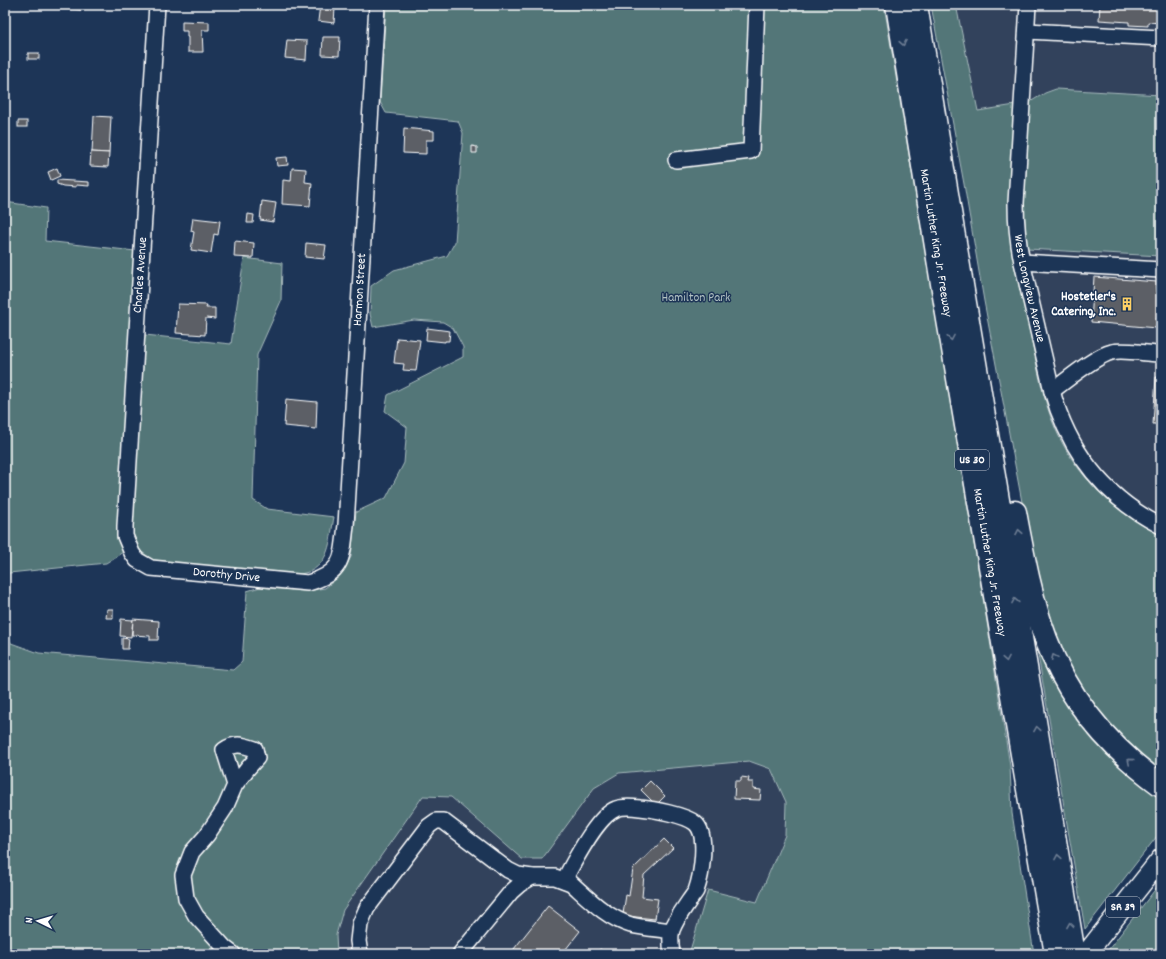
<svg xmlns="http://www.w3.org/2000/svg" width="1166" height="959" font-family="Dekko,sans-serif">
  <rect width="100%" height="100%" fill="#1d3557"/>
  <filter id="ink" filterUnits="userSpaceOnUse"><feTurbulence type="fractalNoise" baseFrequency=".025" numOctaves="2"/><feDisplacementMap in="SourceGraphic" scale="8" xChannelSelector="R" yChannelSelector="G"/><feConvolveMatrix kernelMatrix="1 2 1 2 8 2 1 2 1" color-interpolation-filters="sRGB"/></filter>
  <g filter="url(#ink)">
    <g fill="#30425c">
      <polygon points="956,5 1161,5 1161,95 1056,89 1045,93 1030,102 978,112"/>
      <polygon points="1027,249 1161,256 1161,516 1140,505 1121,489 1106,474 1092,457 1080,439 1070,418 1062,395"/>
      <polygon points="749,761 771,769 786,802 785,835 757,902 708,891 689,954 337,954 336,935 343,910 423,796 451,797 522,859 541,859 594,787 619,773"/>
    </g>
    <g fill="#527678" stroke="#a8babc">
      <polygon points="386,5 884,5 986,616 1010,766 1012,813 1034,954 689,954 708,890 757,902 785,835 786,802 771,769 749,761 619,773 594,788 542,859 522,859 451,797 423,796 343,910 336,935 337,954 5,954 5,202 46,208 45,241 135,251 119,532 123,552 106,563 9,573 7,624 11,643 39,653 233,670 242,662 247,591 260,587 306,591 325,588 340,576 351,557 356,512 386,498 404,463 407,427 385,411 388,395 463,357 463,347 453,328 443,322 414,320 373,327 370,314 371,286 394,270 447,256 455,242 463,133 458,121 386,113 380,102"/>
      <path d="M931,5H956L978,111L1015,105C1013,129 1012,154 1011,178C1010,197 1009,216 1010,235C1013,266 1022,297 1029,327C1036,360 1042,399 1056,430C1076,476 1116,514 1161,535V774L1120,740L1082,691L1052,632L1029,539L984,301L964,184Z"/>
      <polygon points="1056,89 1161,95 1161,256 1027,249 1024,209 1030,102 1045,93"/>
      <path d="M244,258L282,263L281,301L257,355L253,500L267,509L334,517C330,537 331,560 311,571C306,573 300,574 295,575L153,560L139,550L133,537L132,518L145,335L231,344Z"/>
      <polygon points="1036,643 1133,773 1161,796 1161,831 1085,929"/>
      <polygon points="1161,882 1161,954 1105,954"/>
    </g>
    <g fill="#5b5f66" stroke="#fff">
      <polygon points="69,5 82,5 82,10 68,9"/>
      <polygon points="320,5 337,5 337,8 335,8 334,23 318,21"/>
      <polygon points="1100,5 1161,5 1161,23 1148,22 1148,26 1129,25 1129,22 1099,20"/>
      <polygon points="182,21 209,22 209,30 202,30 203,52 188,52 188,37 187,37 187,31 182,31"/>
      <polygon points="323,37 340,37 339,56 322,55"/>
      <polygon points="287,40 307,41 306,60 285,58"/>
      <rect x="28" y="53" width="11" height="6"/>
      <polygon points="94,116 111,117 109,153 92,152"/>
      <rect x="18" y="121" width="9" height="6"/>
      <polygon points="404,128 434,131 434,140 426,140 426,154 403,153"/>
      <polygon points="472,146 477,147 477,153 472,153"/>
      <polygon points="91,152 109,153 108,167 90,166"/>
      <polygon points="287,157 288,165 277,166 276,158"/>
      <polygon points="57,168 60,176 51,180 48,172"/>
      <polygon points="292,168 306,169 305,182 312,183 310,206 282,204 283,180 291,181"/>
      <polygon points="57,180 89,182 89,186 76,185 76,187 63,186 57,184"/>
      <polygon points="262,201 276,203 273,222 260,220"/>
      <polygon points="248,214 254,215 253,223 247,223"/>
      <polygon points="193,218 220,221 218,235 214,234 211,253 191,250 194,232 191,231"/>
      <polygon points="235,241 254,243 253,258 234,257"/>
      <polygon points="306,243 326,245 324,259 305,257"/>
      <polygon points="1094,277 1157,282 1156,291 1161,291 1161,317 1157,317 1156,328 1091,322"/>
      <polygon points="178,304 207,305 206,308 215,308 215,319 206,318 205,335 176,333"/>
      <polygon points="427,328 450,331 449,341 445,341 445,342 426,340"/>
      <polygon points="397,338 420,340 416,371 403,370 404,364 394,363"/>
      <polygon points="1156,377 1161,378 1161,424 1153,424"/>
      <polygon points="286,399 317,402 316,429 284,426"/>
      <polygon points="107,609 113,609 113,618 106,618"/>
      <polygon points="121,619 133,620 131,637 120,636"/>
      <polygon points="133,619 159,621 158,640 150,640 150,636 132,635"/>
      <polygon points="122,638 129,639 128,649 122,649"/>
      <polygon points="741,777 749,778 748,782 753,782 753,789 761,790 760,800 734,799 735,781 741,781"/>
      <polygon points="650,781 665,796 656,805 641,790"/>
      <polygon points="664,839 673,848 644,875 642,897 658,899 655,919 627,916 627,915 623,914 626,895 629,896 633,869"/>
      <polygon points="548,906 580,931 562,954 510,954"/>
      <polygon points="600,949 607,954 596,954"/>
    </g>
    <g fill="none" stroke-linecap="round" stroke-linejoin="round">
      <g stroke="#fff" stroke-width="18">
        <g id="minor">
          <path id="s1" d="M157,5L125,526V536L132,553L137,560L151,568L308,583C344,572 342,558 346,525L377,5"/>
          <path id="s2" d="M1028,5L1016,203C1016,223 1018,243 1022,262L1052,391C1069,452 1104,497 1161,526"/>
          <polyline points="1027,31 1161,38"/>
          <polyline points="676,160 751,151 757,5"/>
          <polyline points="1022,262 1161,270"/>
          <path d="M1052,391C1067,380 1095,356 1112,352C1122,349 1149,354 1161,354"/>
          <path d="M564,880C574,862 597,816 616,809C623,806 632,807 640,808C653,809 685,815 695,823C709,834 701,877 696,891C694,894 691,898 689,901C683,910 676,919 672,930C670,936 671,947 672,954"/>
          <path d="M233,954L225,948L196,916L186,898L183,875L192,852L207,835L225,808L235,785L248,768L257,758L255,749C243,745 235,742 224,750L235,785"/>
          <path d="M360,954L358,941L360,924L367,908L429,826L436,821H443L508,870L518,875L532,877H555L571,883C589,899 607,918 631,925C644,928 658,929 671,931"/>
          <polyline points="460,954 511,892 520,884 532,877"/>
        </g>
      </g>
      <g stroke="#fff" stroke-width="22">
        <polyline id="major" points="1086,954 1161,859"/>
      </g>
      <g stroke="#fff" stroke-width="25">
        <g id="highway">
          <path id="s3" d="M897,5L945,302L1056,954"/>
          <polyline points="916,5 963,291 1074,954"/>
          <path d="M1015,512C1023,555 1031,599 1046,639C1068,699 1110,748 1161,785"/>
        </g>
      </g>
      <use href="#minor" stroke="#1d3557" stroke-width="15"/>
      <use href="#major" stroke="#1d3557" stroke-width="19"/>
      <use href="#highway" stroke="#1d3557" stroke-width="22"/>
    </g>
    <defs><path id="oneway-chevron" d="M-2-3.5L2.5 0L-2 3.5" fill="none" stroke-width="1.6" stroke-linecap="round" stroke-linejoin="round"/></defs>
    <g stroke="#6c7c92">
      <use href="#oneway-chevron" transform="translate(903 43) rotate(80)"/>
      <use href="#oneway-chevron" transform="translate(951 338) rotate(80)"/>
      <use href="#oneway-chevron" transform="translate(1019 532) rotate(-101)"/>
      <use href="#oneway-chevron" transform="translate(1015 601) rotate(-100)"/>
      <use href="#oneway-chevron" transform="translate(1054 657) rotate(-114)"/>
      <use href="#oneway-chevron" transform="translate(1006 659) rotate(80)"/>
      <use href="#oneway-chevron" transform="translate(1037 729) rotate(-99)"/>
      <use href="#oneway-chevron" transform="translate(1130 761) rotate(-139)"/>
      <use href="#oneway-chevron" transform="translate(1058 857) rotate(-100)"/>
      <use href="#oneway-chevron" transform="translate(1070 925) rotate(-99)"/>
    </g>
  </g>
  <defs>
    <g id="building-bare" transform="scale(1.08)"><path d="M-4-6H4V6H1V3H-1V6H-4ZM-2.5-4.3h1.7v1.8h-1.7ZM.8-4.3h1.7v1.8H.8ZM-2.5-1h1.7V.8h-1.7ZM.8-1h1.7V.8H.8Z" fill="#ffd166" stroke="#1d3557" stroke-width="2.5" paint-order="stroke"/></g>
  </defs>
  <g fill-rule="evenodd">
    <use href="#building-bare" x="1127" y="304"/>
  </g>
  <g text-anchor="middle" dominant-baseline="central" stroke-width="3" stroke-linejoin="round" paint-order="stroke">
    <g fill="#1d3557" stroke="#bbc2cd" stroke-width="1">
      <rect x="955" y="450" width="34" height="20" rx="3"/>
      <rect x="1106" y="897" width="34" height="20" rx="3"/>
    </g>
    <g font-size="12" font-weight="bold" fill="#fff">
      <text x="972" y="460">US 30</text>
      <text x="1123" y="907">SR 39</text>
    </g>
    <g font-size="13" fill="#fff" stroke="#1d3557">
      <text stroke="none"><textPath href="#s3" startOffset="241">Martin Luther King Jr. Freeway</textPath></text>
      <text transform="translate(141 275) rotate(-86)">Charles Avenue</text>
      <text stroke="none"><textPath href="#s2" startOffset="285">West Longview Avenue</textPath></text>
      <text stroke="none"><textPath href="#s1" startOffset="1045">Harmon Street</textPath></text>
      <text stroke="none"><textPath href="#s3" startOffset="565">Martin Luther King Jr. Freeway</textPath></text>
      <text stroke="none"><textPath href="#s1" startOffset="651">Dorothy Drive</textPath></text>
    </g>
    <g font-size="13" font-weight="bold" fill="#fff" stroke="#1d3557" text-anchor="end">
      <text x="1116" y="297">Hostetler's<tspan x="1116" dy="15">Catering, Inc.</tspan></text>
    </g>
    <g font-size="13" fill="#b1c1c2" stroke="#1d3557">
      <text x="696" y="298">Hamilton Park</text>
    </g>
  </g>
  <rect width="1166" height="959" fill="none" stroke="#1d3557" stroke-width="20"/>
  <rect x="10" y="10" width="1146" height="939" fill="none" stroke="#fff" stroke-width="1.5" filter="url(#ink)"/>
  <g transform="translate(38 921) rotate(275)" stroke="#1d3557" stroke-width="3" paint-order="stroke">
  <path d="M0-3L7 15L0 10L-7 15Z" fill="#ffffff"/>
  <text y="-6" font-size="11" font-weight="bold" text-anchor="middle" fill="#ffffff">N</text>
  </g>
</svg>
